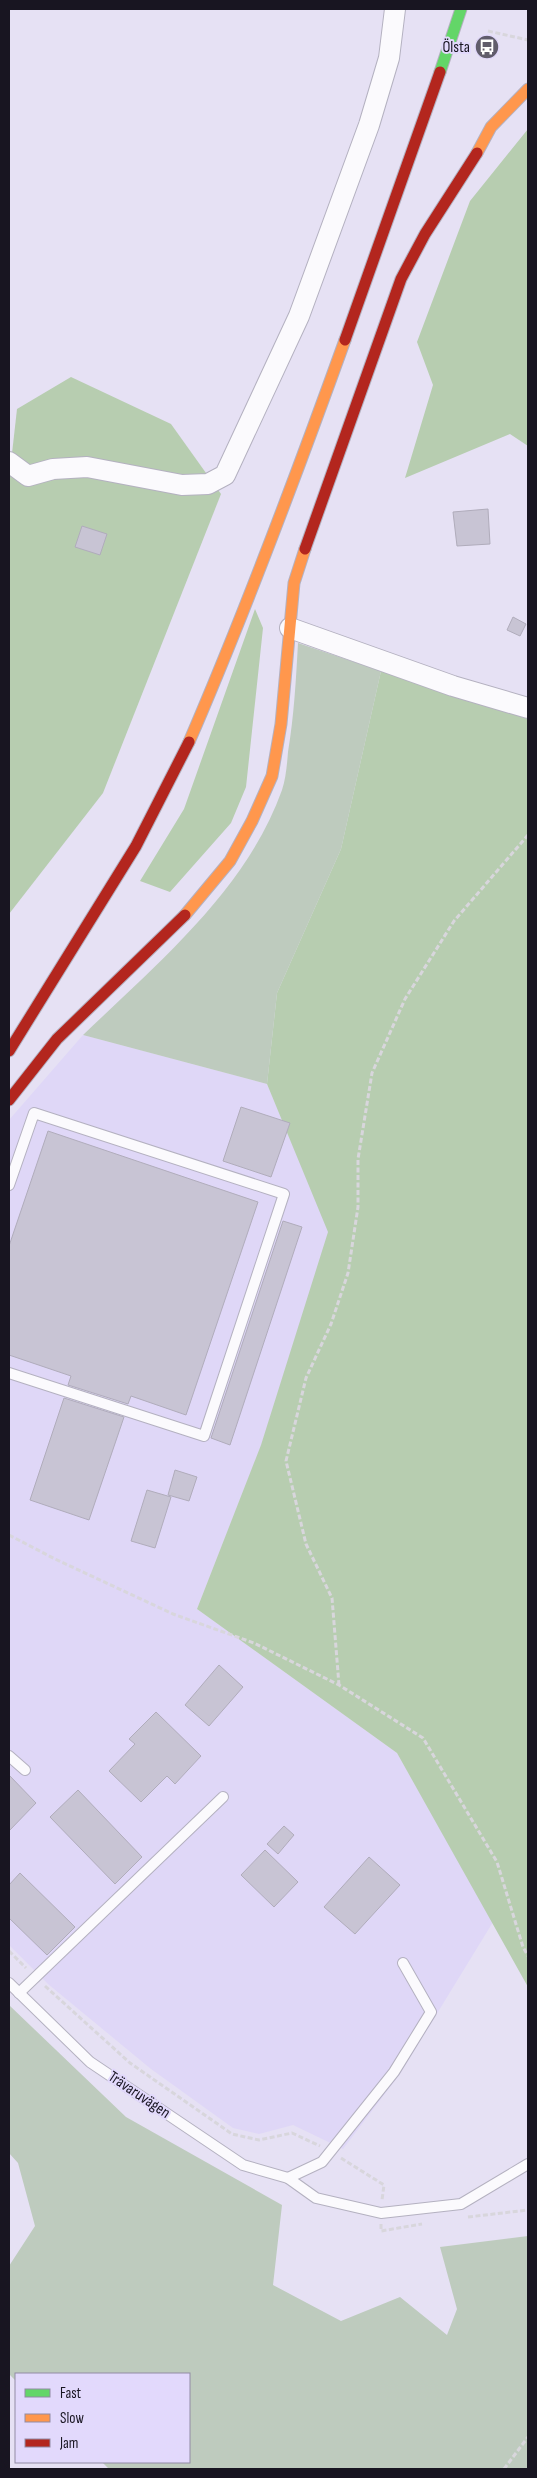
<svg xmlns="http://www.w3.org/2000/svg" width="537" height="2478" font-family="'Sofia Sans Condensed',sans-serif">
  <rect width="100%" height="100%" fill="#e6e1f4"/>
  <polygon fill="#dfd7f7" points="83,1035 267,1084 329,1232 261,1446 197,1609 397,1753 493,1922 400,2074 343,2149 293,2125 259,2134 233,2128 151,2069 48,1984 9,1945 9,1120"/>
  <g fill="#becbbe">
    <path d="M298,643L381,671L341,849L277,993L267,1084L83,1035C157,964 247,889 282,790C286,778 287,764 288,752C294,716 296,680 298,643Z"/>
    <polygon points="9,2005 126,2117 282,2205 273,2285 341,2321 400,2297 447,2335 457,2309 440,2247 528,2236 528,2469 109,2469 102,2462 189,2462 189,2374 16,2374 16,2381 9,2374 9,2266 35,2226 18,2163 9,2153"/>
  </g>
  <g fill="#b7cdb0">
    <polygon points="528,129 528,446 510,434 405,478 433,385 417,342 470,201"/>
    <polygon points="71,377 171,424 221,494 103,793 9,914 9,480 17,409"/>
    <polygon points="255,609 263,628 246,787 231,823 170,892 140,881 184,809"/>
    <polygon points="381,671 528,719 528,1987 397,1753 197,1609 261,1445 328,1232 267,1084 277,993 341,849"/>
  </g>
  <g fill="#c8c4d4" stroke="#b0acbb">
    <polygon points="488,509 490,544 457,546 453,512"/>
    <polygon points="82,526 107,534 100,555 75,547"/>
    <polygon points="513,617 526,624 520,636 507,630"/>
    <polygon points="241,1107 290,1123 271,1177 223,1161"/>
    <polygon points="48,1131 258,1202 186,1415 131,1396 128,1404 68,1385 71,1376 9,1355 9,1246"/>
    <polygon points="283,1221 302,1227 230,1445 211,1438"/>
    <polygon points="64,1398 124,1417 89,1520 30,1500"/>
    <polygon points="175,1470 197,1477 189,1501 168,1495"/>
    <polygon points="147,1490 171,1497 155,1548 131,1541"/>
    <polygon points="219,1665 243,1687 209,1726 185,1705"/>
    <polygon points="156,1712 201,1756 175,1784 167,1776 141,1802 109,1771 135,1744 129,1739"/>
    <polygon points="9,1775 36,1803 9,1831"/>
    <polygon points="78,1790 142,1857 115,1884 50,1817"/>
    <polygon points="284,1826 294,1835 278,1854 267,1844"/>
    <polygon points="265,1850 298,1882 274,1907 241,1875"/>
    <polygon points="369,1857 400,1885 355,1934 324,1907"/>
    <polygon points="20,1873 75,1927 47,1955 9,1918 9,1885"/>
  </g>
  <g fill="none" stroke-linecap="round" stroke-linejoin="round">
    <g stroke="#b4b1c0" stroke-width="12">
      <g id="lane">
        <polyline points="9,1185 34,1113 284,1194 204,1436 9,1373"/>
        <polyline points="9,1756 25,1770"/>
        <polyline points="9,1983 90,2062 243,2165 288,2178 316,2198 381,2213 461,2204 528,2164"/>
        <polyline points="19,1993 223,1797"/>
        <polyline points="288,2178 322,2162 394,2072 431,2012 403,1963"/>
      </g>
    </g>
    <g stroke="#b4b1c0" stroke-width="22">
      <g id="street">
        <polyline points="9,462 28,476 53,469 87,467 182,485 208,484 225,475 299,316 369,125 389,58 395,9"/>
        <polyline points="290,628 453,686 528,708"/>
      </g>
    </g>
    <g stroke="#b4b1c0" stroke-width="13">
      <polyline id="fast" points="440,72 461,9"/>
    </g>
    <g stroke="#b4b1c0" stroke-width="13">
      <g id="slow">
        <polyline points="477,153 491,127 528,89"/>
        <path d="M189,742C246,610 296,476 345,340"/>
        <polyline points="185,915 230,861 252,821 272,776 281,724 294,583 305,549"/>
      </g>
    </g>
    <g stroke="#b4b1c0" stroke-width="13">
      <g id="jam">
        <polyline points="345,340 440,72"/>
        <polyline points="305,549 401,279 425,234 477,153"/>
        <polyline points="9,1051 136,846 189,742"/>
        <polyline points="9,1100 57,1039 185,915"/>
      </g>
    </g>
    <g stroke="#d8d6dc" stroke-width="3" stroke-dasharray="5 2.5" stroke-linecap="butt">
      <polyline points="488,31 528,40"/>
      <polyline points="9,1535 55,1559 173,1614 254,1643 339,1685 423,1738 497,1862 523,1947 528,1956"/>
      <polyline points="339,1685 332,1598 306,1544 286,1461 306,1378 331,1324 348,1273 358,1207 358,1159 372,1073 405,999 454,921 528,835"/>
      <polyline points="9,1951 26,1968"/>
      <polyline points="45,1986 130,2063 232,2134 259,2140 292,2133 320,2146"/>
      <polyline points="341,2158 384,2185 382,2200"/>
      <polyline points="468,2217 528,2210"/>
      <polyline points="381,2224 381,2231 422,2224"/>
      <polyline points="504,2469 528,2437"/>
    </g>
    <use href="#lane" stroke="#fbfafd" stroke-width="10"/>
    <use href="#street" stroke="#fbfafd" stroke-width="20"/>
    <use href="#fast" stroke="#63d668" stroke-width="11"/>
    <use href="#slow" stroke="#ff974d" stroke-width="11"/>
    <use href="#jam" stroke="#b3261e" stroke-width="11"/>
  </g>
  <defs>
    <g id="bus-disc" transform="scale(1.25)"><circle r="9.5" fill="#605c6b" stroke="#e2d9fc"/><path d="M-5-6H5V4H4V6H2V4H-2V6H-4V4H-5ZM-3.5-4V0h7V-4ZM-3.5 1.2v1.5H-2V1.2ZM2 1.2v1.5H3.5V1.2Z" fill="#fff"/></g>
  </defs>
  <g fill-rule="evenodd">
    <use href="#bus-disc" x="487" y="47"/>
  </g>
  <g text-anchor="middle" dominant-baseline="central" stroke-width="4" stroke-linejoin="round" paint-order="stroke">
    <g font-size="16" fill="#181521" stroke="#e2d9fc" text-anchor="end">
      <text x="470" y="47">Ölsta</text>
    </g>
    <g font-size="16" fill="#181521" stroke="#e2d9fc">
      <text transform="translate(139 2095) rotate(34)">Trävaruvägen</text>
    </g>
  </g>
  <rect width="537" height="2478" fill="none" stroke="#181521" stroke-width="20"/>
  <rect x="15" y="2373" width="175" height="90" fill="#e2d9fc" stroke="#918ba4"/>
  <rect x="25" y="2389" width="25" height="8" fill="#63d668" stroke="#918ba4"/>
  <text x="60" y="2398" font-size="15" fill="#181521">Fast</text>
  <rect x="25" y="2414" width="25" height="8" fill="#ff974d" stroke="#918ba4"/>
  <text x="60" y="2423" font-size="15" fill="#181521">Slow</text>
  <rect x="25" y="2439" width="25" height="8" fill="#b3261e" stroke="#918ba4"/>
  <text x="60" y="2448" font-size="15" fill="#181521">Jam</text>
</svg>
